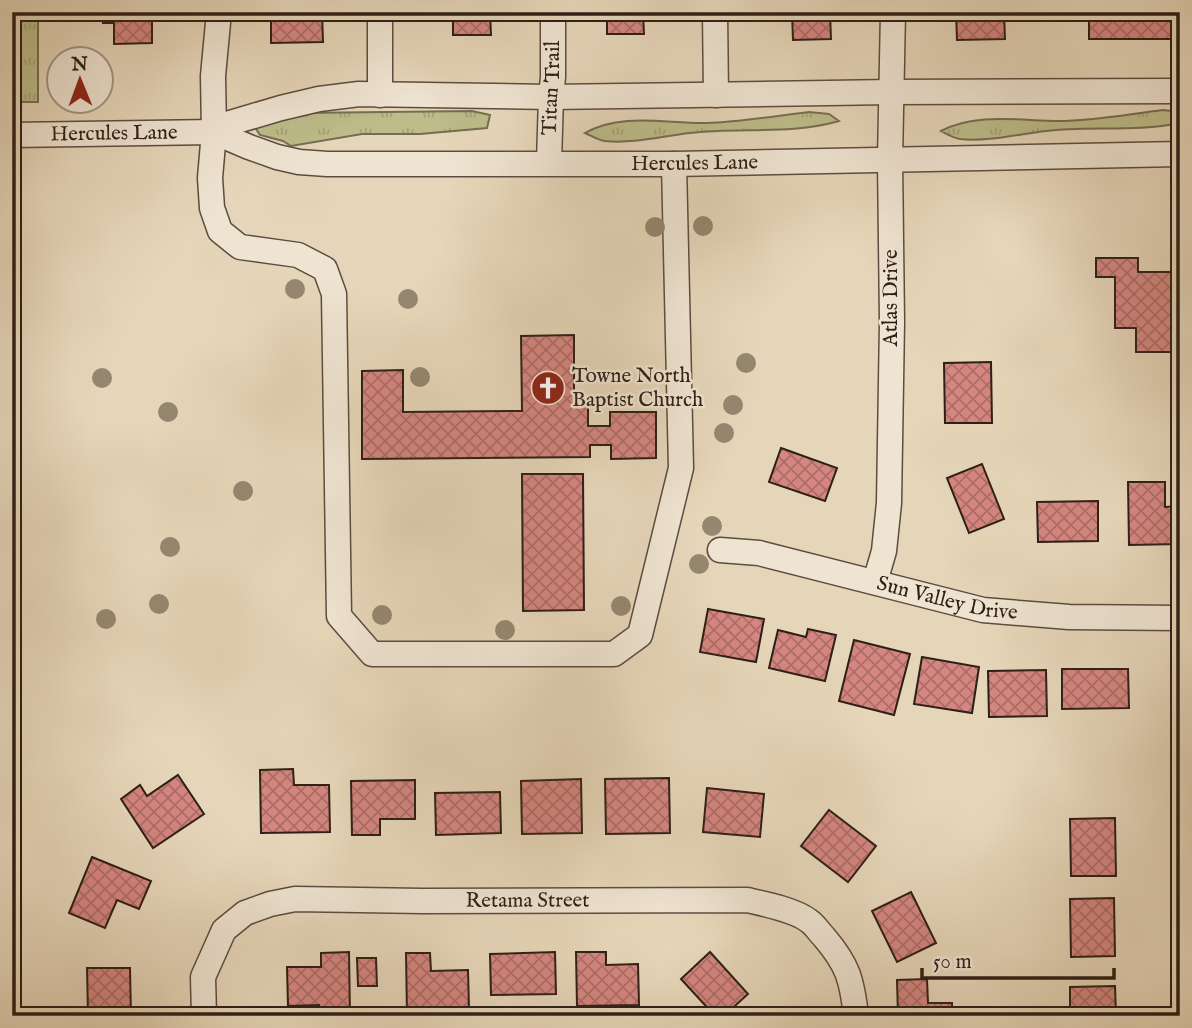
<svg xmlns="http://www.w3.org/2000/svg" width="1192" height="1028" font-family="'IM FELL English',serif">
  <defs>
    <pattern id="grass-tufts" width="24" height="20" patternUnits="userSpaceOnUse" patternTransform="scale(1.75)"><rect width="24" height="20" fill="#bdbc8a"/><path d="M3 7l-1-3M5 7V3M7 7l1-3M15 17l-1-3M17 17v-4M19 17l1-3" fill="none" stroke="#a3a176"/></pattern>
    <pattern id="building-cross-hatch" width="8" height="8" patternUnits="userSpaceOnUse" patternTransform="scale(1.75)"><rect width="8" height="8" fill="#d58680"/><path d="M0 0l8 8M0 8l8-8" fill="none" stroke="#ad6d68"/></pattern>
  </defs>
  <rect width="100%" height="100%" fill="#e6d6b9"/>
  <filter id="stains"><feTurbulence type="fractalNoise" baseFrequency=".00286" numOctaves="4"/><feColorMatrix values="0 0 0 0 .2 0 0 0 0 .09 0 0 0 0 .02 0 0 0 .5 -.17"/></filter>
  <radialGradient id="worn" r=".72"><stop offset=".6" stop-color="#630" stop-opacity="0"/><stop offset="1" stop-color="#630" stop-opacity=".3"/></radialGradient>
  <g fill="url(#grass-tufts)" stroke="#766e50" stroke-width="2">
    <rect x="12" y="12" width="26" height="90"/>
    <path d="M1163,110L1180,112V123C1136,132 1090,126 1046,131C1018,134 989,142 960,139C953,138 947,134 941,131C976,112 1021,121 1059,121C1094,121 1129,114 1163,110Z"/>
    <polygon points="472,111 490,115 487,128 420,134 362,134 291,146 283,141 260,135 256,129 264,123 299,113"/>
    <path d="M809,112L829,114L839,121C791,135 740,127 690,133C662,136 633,144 605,141C598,140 592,136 585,133C622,112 667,124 707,123C741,122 775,116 809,112Z"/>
  </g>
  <g fill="url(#building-cross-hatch)" stroke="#2e1f16" stroke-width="2">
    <polygon points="102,12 152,12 152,43 114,44 114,23 103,23"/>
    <polygon points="271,12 322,12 323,42 271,43"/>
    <polygon points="453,12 490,12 491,35 453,35"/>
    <polygon points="607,12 643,12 644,34 607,34"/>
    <polygon points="792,12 830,12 831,39 793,40"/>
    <polygon points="956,12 1004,12 1005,39 957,40"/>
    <rect x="1089" y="12" width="91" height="27"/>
    <polygon points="1096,258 1138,258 1138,272 1172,272 1171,352 1136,352 1136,328 1115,328 1115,277 1096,277"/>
    <polygon points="574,335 574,405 588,404 588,426 610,426 610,412 656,412 656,458 611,459 611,445 590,445 590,457 362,459 362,371 403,370 403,412 522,411 521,336"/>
    <polygon points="991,362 992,423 945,423 944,363"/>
    <polygon points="781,448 837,468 825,501 769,482"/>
    <polygon points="982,464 1004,519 969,533 947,478"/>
    <polygon points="522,474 583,474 584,610 523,611"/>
    <polygon points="1128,482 1165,482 1165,507 1180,506 1180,544 1129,545"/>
    <polygon points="1098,501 1098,541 1038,542 1037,502"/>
    <polygon points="708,609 764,619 756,662 700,652"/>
    <polygon points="808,629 836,635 825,681 769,668 778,630 806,637"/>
    <polygon points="854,640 910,654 894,715 839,701"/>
    <polygon points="922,657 979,667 972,713 914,704"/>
    <polygon points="1062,669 1128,669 1129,708 1062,709"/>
    <polygon points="1046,670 1047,716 989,717 988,671"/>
    <polygon points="293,769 294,785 329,785 330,832 261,833 260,770"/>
    <polygon points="178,775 204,814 153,848 121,799 140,785 147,796"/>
    <polygon points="669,778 670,833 606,834 605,779"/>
    <polygon points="581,779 582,833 522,834 521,781"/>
    <polygon points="415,780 415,819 380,819 380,835 352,835 351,781"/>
    <polygon points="707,788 764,794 760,837 703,832"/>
    <polygon points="500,792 501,833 436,835 435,793"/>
    <polygon points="829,810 876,846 848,882 801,846"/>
    <polygon points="1115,818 1116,876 1071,876 1070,819"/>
    <polygon points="92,857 151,881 139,909 117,900 105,928 69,913"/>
    <polygon points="911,892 936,943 897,962 872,911"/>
    <polygon points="1114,898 1115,956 1071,957 1070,899"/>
    <polygon points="349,952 350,1016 319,1016 319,1005 288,1006 287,967 321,967 321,953"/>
    <polygon points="555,952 556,994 491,995 490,954"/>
    <polygon points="576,952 606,952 606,965 638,964 639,1005 577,1006"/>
    <polygon points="710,952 748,994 724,1016 715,1016 681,979"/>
    <polygon points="406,953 430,953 431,971 468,970 469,1009 430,1010 430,1016 407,1016"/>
    <polygon points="357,958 376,958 377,986 358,986"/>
    <polygon points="87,968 130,968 131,1016 88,1016"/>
    <polygon points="927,979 928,1003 952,1003 952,1016 898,1016 897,980"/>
    <polygon points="1115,986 1116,1016 1070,1016 1070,987"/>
  </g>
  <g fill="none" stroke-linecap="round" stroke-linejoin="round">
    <g stroke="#5c4d3f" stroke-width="27">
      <g id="minor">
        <polyline points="219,12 213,76 214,132 210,178 212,208 220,231 240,247 298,255 325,269 334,294 339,616 372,654 614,654 640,635 681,468 674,164"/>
        <polyline points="380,12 380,95"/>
        <polyline points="715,12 716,95"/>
        <polyline points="214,132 230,123 281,108 319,99 359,94 551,97 892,92 1180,91"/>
        <path id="s1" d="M12,135L214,132L249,147L277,157L299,162L327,164H674L1180,154"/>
        <path id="s2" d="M549,163L551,97L553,77V12"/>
        <path id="s3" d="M720,550L759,553L983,610L1069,617L1180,618"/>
        <polyline points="875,582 884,551 889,503 892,322 890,160 893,12"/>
        <path id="s4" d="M204,1016L203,977L224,930L245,913L270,904L295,899L423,901L747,900C765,904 795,910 809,921C815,925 819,932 824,937C848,965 852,980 856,1016"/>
      </g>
    </g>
    <use href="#minor" stroke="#efe4d2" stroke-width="24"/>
  </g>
  <g fill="#95876f">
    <circle cx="703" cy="226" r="10"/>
    <circle cx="655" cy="227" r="10"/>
    <circle cx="295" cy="289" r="10"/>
    <circle cx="408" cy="299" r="10"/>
    <circle cx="746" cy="363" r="10"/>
    <circle cx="420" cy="377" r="10"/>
    <circle cx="102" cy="378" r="10"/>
    <circle cx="733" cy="405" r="10"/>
    <circle cx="168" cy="412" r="10"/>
    <circle cx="724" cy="433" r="10"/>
    <circle cx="243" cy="491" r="10"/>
    <circle cx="712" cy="526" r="10"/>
    <circle cx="170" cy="547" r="10"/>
    <circle cx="699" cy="564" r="10"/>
    <circle cx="159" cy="604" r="10"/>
    <circle cx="621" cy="606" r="10"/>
    <circle cx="382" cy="615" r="10"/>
    <circle cx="106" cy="619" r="10"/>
    <circle cx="505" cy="630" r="10"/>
  </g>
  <defs>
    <g id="church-disc" transform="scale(1.75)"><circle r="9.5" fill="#8f2418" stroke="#efe4d2"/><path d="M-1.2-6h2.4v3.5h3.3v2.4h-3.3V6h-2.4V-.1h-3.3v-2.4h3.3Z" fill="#fff"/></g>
  </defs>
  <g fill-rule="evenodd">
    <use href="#church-disc" x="548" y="388"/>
  </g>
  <g text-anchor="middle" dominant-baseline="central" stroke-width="5" stroke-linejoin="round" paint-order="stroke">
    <g font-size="21" fill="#2e1f16" stroke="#efe4d2">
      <text stroke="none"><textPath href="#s2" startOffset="75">Titan Trail</textPath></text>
      <text stroke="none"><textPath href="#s1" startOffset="102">Hercules Lane</textPath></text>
      <text stroke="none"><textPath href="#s1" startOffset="688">Hercules Lane</textPath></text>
      <text transform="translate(891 298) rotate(-90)">Atlas Drive</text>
      <text stroke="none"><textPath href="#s3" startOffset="233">Sun Valley Drive</textPath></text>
      <text stroke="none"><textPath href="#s4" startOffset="402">Retama Street</textPath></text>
    </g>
    <g font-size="21" fill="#2e1f16" stroke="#efe4d2" text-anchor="start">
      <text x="572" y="376">Towne North<tspan x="572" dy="24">Baptist Church</tspan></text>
    </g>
  </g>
  <rect width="1192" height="1028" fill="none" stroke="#e6d6b9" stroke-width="42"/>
  <rect x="14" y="14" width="1164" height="1000" fill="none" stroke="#2e1f16" stroke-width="3.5"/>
  <rect x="21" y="21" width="1150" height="986" fill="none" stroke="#2e1f16" stroke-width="2"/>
  <g transform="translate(80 80) rotate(359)"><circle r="33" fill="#efe4d2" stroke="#a29587" stroke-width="2"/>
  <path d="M0-5L12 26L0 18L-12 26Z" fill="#8f2418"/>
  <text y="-10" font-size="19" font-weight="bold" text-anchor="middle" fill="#2e1f16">N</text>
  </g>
  <path d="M922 968v10h192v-10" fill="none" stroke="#2e1f16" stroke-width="3.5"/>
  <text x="933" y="968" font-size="21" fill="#2e1f16" stroke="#efe4d2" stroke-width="5" paint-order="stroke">50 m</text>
  <rect width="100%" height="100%" filter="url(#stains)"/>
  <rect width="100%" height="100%" fill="url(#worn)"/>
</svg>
